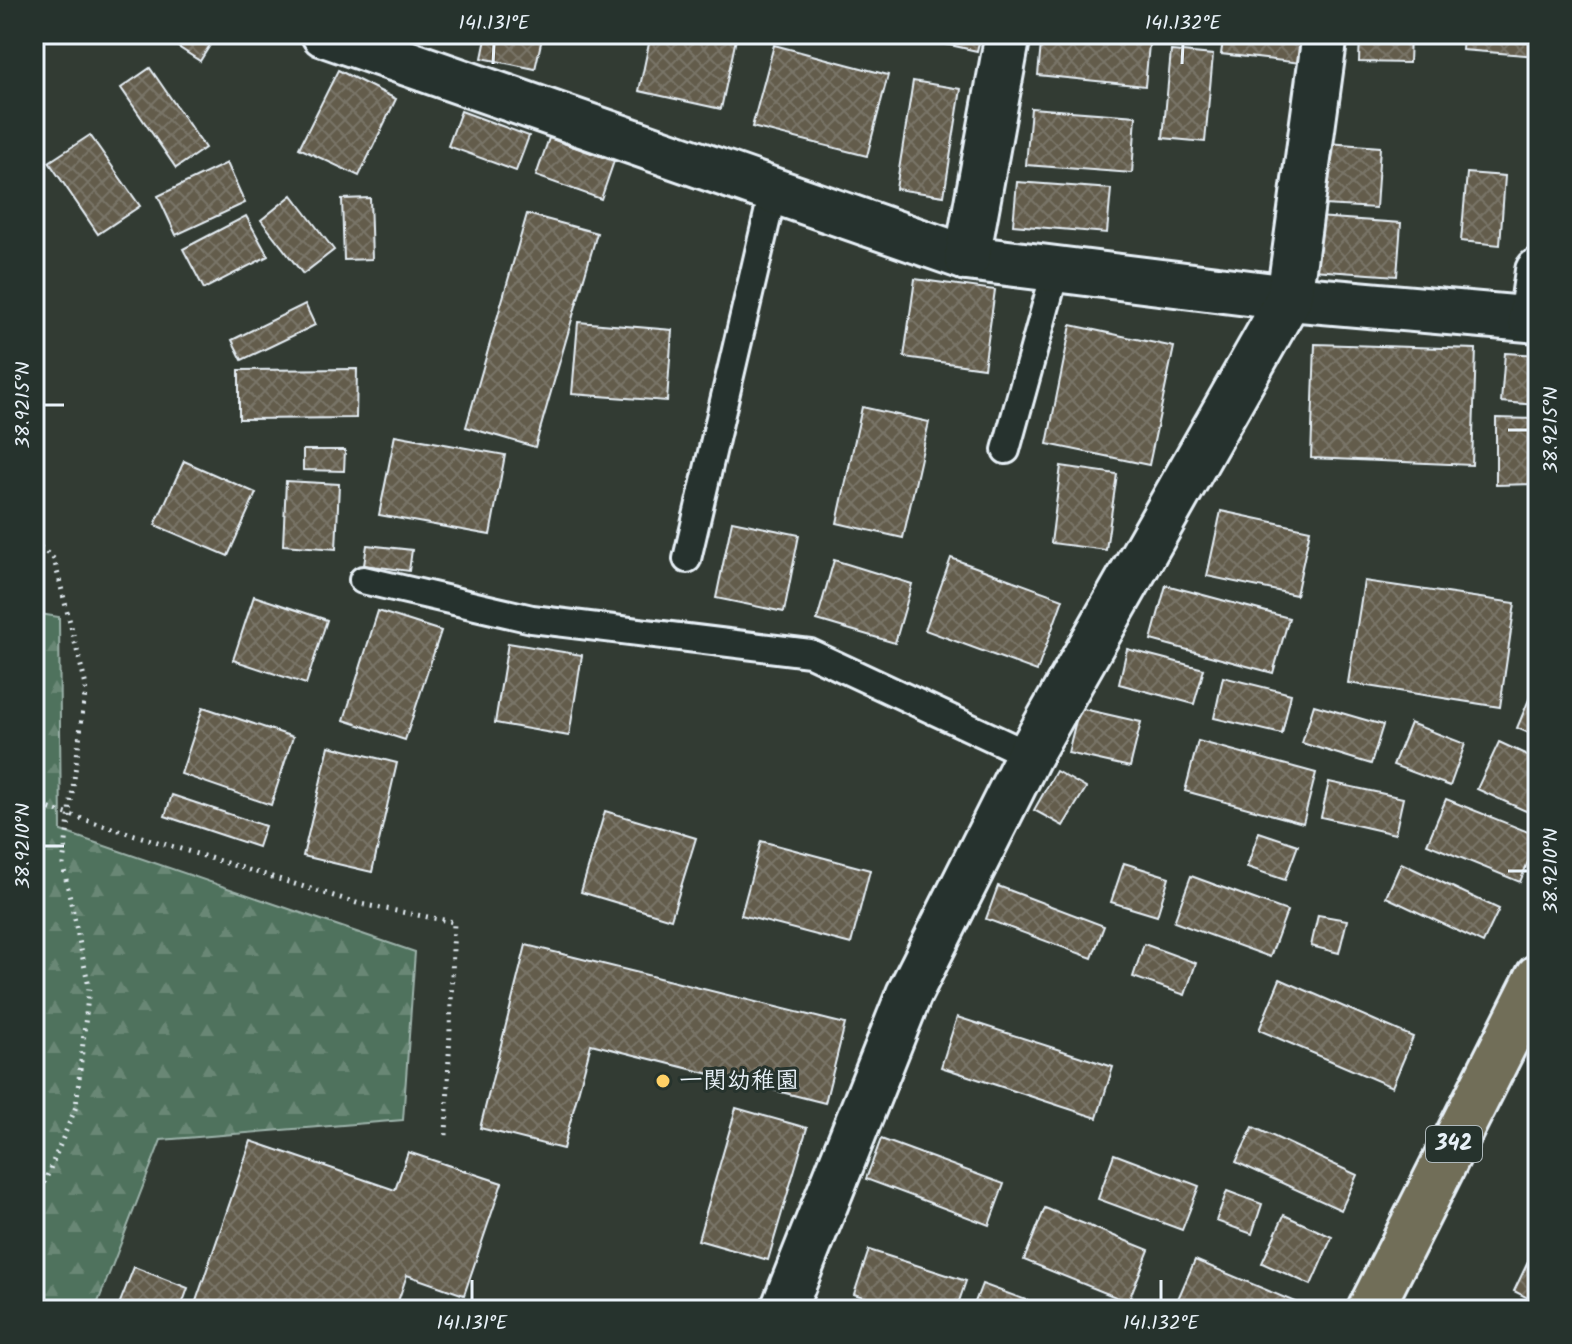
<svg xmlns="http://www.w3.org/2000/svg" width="1572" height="1344" font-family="Kalam,'Klee One',sans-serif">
  <defs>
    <pattern id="forest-firs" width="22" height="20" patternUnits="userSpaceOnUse" patternTransform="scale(2)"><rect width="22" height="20" fill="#50725d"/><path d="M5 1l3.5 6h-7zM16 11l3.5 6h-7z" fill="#698775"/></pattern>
    <pattern id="building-cross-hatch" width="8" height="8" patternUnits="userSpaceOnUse" patternTransform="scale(2)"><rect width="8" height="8" fill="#635c4c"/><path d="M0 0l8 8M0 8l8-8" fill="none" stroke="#797467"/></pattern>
  </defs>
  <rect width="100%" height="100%" fill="#323b33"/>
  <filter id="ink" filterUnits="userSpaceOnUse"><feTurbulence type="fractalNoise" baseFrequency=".0125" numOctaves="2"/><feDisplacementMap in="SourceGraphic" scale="16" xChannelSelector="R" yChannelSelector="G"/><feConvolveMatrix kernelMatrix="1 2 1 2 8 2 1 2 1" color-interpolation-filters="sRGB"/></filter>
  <g filter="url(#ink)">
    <polygon fill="url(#forest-firs)" stroke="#9cb2aa" stroke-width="2" points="34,613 59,617 61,831 415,952 403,1120 161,1140 95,1310 34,1310"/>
    <g fill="url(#building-cross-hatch)" stroke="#e8f1f8" stroke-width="2">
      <polygon points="158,34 217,34 200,61"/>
      <polygon points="487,34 543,34 535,69 482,58"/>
      <polygon points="651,34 737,34 721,109 639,91"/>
      <polygon points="901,34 981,34 977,51"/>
      <polygon points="1042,34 1150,34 1145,86 1038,75"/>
      <polygon points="1224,34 1304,34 1301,63 1221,54"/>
      <polygon points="1360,34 1410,34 1409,63 1359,62"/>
      <polygon points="1463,34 1538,34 1537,56 1462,50"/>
      <polygon points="774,45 888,75 867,156 752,127"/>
      <polygon points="1171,51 1213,55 1205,142 1163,138"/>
      <polygon points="150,68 205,148 176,168 121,88"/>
      <polygon points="338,70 396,99 359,176 299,148"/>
      <polygon points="913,81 961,89 944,196 896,189"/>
      <polygon points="1031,108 1136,116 1132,173 1026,165"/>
      <polygon points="461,111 529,136 516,171 448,146"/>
      <polygon points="90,135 140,206 98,234 49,162"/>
      <polygon points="549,138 614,161 601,199 536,176"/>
      <polygon points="1328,143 1380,147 1376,208 1324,205"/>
      <polygon points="227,163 245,203 176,235 158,196"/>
      <polygon points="1467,173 1505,176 1500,245 1461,241"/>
      <polygon points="1017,182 1111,189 1107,233 1013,225"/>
      <polygon points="292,195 334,250 303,274 261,220"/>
      <polygon points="370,198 372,259 344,260 342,199"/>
      <polygon points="527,214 597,233 535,447 466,427"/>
      <polygon points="246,216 268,256 204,289 183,249"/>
      <polygon points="1317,217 1401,223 1397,276 1313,270"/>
      <polygon points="915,279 995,290 984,368 904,357"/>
      <polygon points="305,304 315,325 242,360 232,340"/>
      <polygon points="578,322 672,330 667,401 572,394"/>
      <polygon points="1071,325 1174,347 1149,465 1047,444"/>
      <polygon points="1315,344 1476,349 1472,465 1311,458"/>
      <polygon points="1505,353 1538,355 1538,405 1501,402"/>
      <polygon points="357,369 356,418 239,419 239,370"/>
      <polygon points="862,407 929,422 903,538 837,523"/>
      <polygon points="1496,418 1538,419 1538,484 1496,485"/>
      <polygon points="395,435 505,455 490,535 379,515"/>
      <polygon points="303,450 345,450 344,471 303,470"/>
      <polygon points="184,461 256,493 228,556 155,525"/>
      <polygon points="1061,466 1117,474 1106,550 1051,543"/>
      <polygon points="286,481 339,484 336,549 283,545"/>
      <polygon points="1221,511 1310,530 1296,595 1207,576"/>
      <polygon points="732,521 799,535 784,612 716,598"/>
      <polygon points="367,545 412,550 409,571 364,565"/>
      <polygon points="951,558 1063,599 1037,671 925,630"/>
      <polygon points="834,560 912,584 895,643 817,620"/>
      <polygon points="1364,581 1515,603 1500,707 1348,683"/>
      <polygon points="1166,585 1289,618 1273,673 1151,640"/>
      <polygon points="254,596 327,620 306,684 233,660"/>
      <polygon points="378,611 441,631 405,740 344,720"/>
      <polygon points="508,643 582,655 569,736 495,723"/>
      <polygon points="1127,649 1204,669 1194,704 1119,684"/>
      <polygon points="1223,677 1291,694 1282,734 1214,718"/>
      <polygon points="1538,678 1538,737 1517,728"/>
      <polygon points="1314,705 1383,725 1371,764 1302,743"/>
      <polygon points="203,707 293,737 271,805 181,774"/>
      <polygon points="1079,708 1141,722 1130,767 1068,753"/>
      <polygon points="1410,723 1465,744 1450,786 1393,765"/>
      <polygon points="1198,741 1316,773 1303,823 1185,791"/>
      <polygon points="1499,742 1538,760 1537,816 1477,789"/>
      <polygon points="329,746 397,763 372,872 303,856"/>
      <polygon points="1056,771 1086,788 1063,826 1034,810"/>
      <polygon points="1329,782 1403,798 1395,834 1321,817"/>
      <polygon points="172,795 265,826 258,847 165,816"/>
      <polygon points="1446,799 1538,836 1520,882 1427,844"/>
      <polygon points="605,811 696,838 671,919 581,892"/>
      <polygon points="1259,832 1298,845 1285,880 1247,867"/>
      <polygon points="761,841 870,870 851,944 741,915"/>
      <polygon points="1124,863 1169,877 1157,916 1111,902"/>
      <polygon points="1401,863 1499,909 1483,943 1386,897"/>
      <polygon points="1191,876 1287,911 1270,957 1174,922"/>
      <polygon points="998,886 1104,926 1092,958 986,919"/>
      <polygon points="1318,915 1347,920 1339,953 1311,946"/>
      <polygon points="1144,944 1196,963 1185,995 1133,977"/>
      <polygon points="526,945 845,1024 825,1103 591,1044 563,1149 480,1128"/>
      <polygon points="1280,979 1413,1037 1392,1087 1259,1030"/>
      <polygon points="957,1017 1113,1067 1097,1118 941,1067"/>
      <polygon points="736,1108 807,1128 768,1260 698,1240"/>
      <polygon points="1253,1127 1357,1175 1341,1210 1236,1162"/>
      <polygon points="881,1139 1004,1184 989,1225 866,1179"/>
      <polygon points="251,1141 395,1190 408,1152 502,1183 464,1295 407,1275 395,1310 193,1310"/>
      <polygon points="1114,1154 1199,1186 1182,1230 1098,1199"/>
      <polygon points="1227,1191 1262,1204 1252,1234 1216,1221"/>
      <polygon points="1045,1208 1149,1250 1128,1302 1024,1260"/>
      <polygon points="1284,1215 1332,1237 1311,1285 1262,1263"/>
      <polygon points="1538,1241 1538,1303 1514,1291"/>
      <polygon points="869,1250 966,1281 956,1310 904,1310 854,1294"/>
      <polygon points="1195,1260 1295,1302 1292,1310 1174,1308"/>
      <polygon points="134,1267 188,1288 180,1310 117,1310"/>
      <polygon points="982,1284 1053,1310 972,1310"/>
    </g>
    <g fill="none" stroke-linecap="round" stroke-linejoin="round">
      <g stroke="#e8f1f8" stroke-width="32">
        <g id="lane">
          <polyline points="1006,450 1056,269"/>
          <polyline points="687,559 773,192"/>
          <polyline points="363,580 532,619 810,653 1029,755"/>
        </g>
      </g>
      <g stroke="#e8f1f8" stroke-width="50">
        <g id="street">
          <polyline points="324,34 967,258 1289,298 1538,320"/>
          <polyline points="967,258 1008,34"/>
          <polyline points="1531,319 1538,271"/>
          <polyline points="783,1310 909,994 1029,755 1289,298 1325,34"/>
        </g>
      </g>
      <g stroke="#e8f1f8" stroke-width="50">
        <polyline id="highway" points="1370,1310 1538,977"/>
      </g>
      <g stroke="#e8f1f8" stroke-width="5" stroke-dasharray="2 6" stroke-linecap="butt">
        <polyline points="34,542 54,559 86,686 63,865 89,987 76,1107 34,1207"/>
        <polyline points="34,804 360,904 454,922 446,1136"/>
      </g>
      <use href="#lane" stroke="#26332d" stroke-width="26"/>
      <use href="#street" stroke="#26332d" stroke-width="44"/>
      <use href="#highway" stroke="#716e59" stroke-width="44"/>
    </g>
  </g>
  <path fill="none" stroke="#e8f1f8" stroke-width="3" d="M493,64L494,44M1182,64L1183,44M44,405H64M1508,430H1528M44,846H64M1508,871H1528M472,1300V1280M1161,1300V1280"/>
  <circle fill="#ffd166" stroke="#26332d" stroke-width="3" cx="663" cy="1081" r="8"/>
  <g text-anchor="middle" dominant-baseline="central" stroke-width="6" stroke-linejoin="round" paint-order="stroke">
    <rect fill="#26332d" stroke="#aeb8bb" stroke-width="2" x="1426" y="1126" width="56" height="36" rx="6"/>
    <g font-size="22" font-weight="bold" fill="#e8f1f8">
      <text x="1454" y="1144">342</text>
    </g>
    <g font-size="24" font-weight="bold" fill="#e8f1f8" stroke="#26332d" text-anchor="start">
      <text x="679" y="1081">一関幼稚園</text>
    </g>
  </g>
  <rect width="1572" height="1344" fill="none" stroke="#26332d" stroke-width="88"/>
  <rect x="44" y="44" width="1484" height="1256" fill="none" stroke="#e8f1f8" stroke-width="3"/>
  <g font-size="20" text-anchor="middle" fill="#e8f1f8">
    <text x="494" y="29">141.131°E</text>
    <text x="1183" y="29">141.132°E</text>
    <text transform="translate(22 405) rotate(-90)" y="7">38.9215°N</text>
    <text transform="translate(1550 430) rotate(-90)" y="7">38.9215°N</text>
    <text transform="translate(22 846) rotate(-90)" y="7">38.9210°N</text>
    <text transform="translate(1550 871) rotate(-90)" y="7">38.9210°N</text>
    <text x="472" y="1329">141.131°E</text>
    <text x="1161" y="1329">141.132°E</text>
  </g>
</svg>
